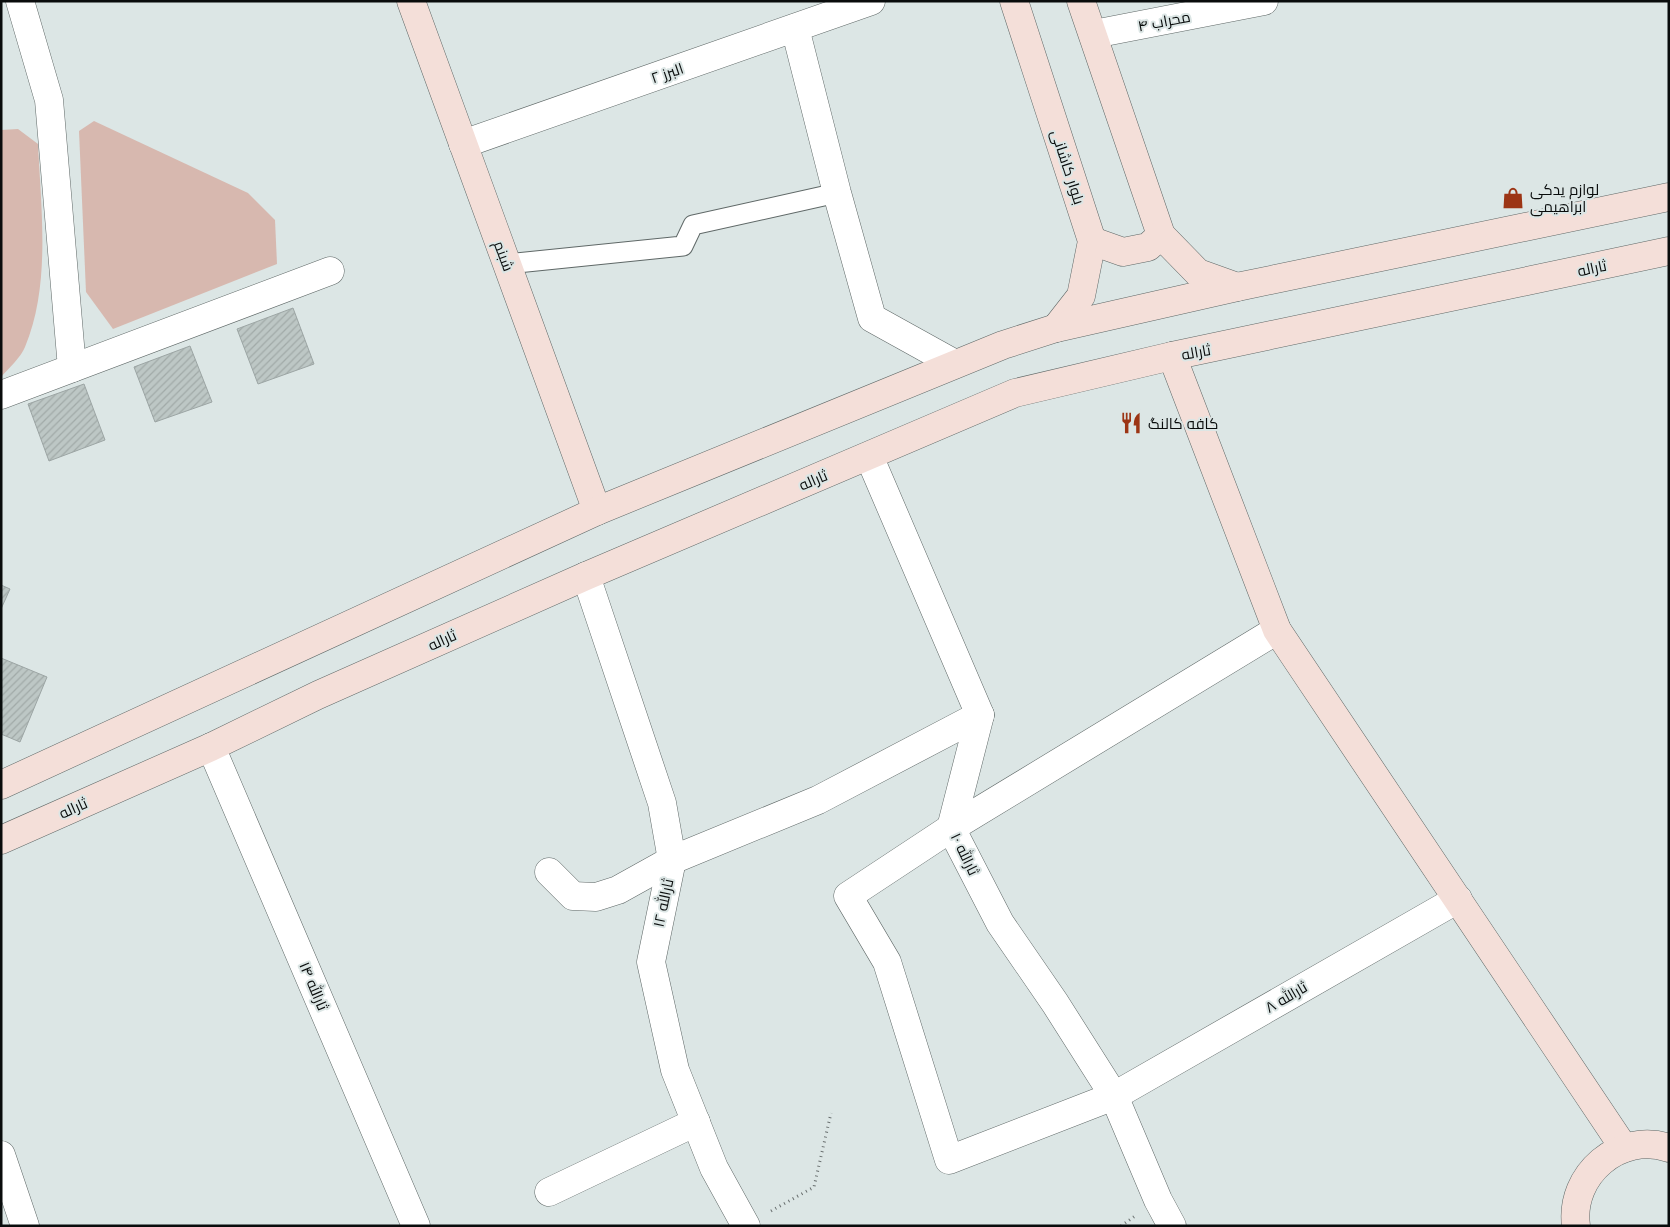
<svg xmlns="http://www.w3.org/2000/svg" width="1670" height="1227" font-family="Inter,Cairo,sans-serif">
  <defs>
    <pattern id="building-hatch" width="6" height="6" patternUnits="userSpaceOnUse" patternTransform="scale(1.25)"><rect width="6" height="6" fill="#bdc7c5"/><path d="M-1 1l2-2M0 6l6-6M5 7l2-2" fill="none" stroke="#a1aaa8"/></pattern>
  </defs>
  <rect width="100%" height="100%" fill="#dce6e5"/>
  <g fill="#d7b8af">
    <polygon points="94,121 248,193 275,220 277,264 113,329 86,292 79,131"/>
    <path d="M18,129L38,144C41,209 51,285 25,347C21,357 9,368 1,377V130Z"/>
  </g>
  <g fill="url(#building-hatch)" stroke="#9ca5a4">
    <polygon points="293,308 314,364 258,384 237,329"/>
    <polygon points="190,346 212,402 155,422 134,367"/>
    <polygon points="84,384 105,440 49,461 28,404"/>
    <polygon points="1,585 10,589 1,609"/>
    <polygon points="1,658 47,677 20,742 1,734"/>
  </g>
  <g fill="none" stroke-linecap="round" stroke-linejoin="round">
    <g stroke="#5f6867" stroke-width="21">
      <polyline id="lane" points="507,264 683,246 693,225 837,193"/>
    </g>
    <g stroke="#5f6867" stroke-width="29">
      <g id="street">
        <polyline points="20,1 49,100 72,368"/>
        <polyline points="795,28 837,193 872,318 955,364"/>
        <polyline points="1094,34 1264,1"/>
        <polyline points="463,144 871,1"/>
        <polyline points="1,395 330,271"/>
        <polyline points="869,456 980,715 951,828 1000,923 1055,1003 1114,1096 1158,1200 1172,1226"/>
        <polyline points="586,576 662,803 672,860 651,962 675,1070 714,1168 746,1226"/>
        <polyline points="1277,630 951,828 848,896 887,962 949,1160 1114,1096 1458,899"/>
        <polyline points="211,747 416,1226"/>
        <polyline points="549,872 573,896 596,897 618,890 672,860 818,800 980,715"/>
        <polyline points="1,1155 25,1226"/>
        <polyline points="549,1192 696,1122"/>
      </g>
    </g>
    <g stroke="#5f6867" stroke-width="29">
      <g id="secondary">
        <polyline points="411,1 597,511"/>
        <polyline points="1014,1 1092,241 1081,296 1056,328"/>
        <polyline points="1081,1 1161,235 1198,273 1237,287"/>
        <polyline points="1092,241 1123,252 1148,247 1161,235"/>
        <polyline points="1172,356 1277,630 1624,1148"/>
        <polyline points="1,785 597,511 1003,345 1056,328 1237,287 1669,197"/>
        <polyline points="1,840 211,747 318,695 586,576 1015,393 1172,356 1669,251"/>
        <path d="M1576,1226C1569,1175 1620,1131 1669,1148"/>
      </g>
    </g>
    <g stroke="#696f6f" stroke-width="3" stroke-dasharray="1 4" stroke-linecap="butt">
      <polyline points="771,1211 814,1187 831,1113"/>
      <polyline points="1121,1226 1135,1216"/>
    </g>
    <use href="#lane" stroke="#fff" stroke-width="19"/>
    <use href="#street" stroke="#fff" stroke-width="28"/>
    <use href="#secondary" stroke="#f4dfd9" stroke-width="28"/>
  </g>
  <defs>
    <g id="shop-bare" transform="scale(1.725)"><path d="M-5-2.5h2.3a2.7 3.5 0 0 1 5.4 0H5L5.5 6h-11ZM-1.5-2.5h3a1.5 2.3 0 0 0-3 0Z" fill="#9c3515" stroke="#dce6e5" stroke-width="2.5" paint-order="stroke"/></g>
    <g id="restaurant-bare" transform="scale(1.725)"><path d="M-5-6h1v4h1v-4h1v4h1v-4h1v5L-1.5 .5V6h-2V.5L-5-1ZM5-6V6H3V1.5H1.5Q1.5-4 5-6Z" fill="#9c3515" stroke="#dce6e5" stroke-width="2.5" paint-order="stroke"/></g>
  </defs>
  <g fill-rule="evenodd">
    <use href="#shop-bare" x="1513" y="198"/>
    <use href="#restaurant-bare" x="1131" y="423"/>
  </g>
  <g text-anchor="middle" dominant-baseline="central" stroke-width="4" stroke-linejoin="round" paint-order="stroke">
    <g font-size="15" fill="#090c0c" stroke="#dce6e5">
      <text transform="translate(1164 21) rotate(-11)">محراب ۴</text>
      <text transform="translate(667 73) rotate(-19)">البرز ۲</text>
      <text transform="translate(1068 167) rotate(72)">بلوار کاشانی</text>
      <text transform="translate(504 256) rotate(70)">شبنم</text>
      <text transform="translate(1592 268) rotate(-12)">ثاراله</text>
      <text transform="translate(1196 352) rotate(-10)">ثاراله</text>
      <text transform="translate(813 480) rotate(-23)">ثاراله</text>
      <text transform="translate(442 640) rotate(-24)">ثاراله</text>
      <text transform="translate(73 808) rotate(-24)">ثاراله</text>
      <text transform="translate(965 854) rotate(64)">ثارالله ۱۰</text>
      <text transform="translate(663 903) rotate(-78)">ثارالله ۱۲</text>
      <text transform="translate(314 986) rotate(67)">ثارالله ۱۴</text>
      <text transform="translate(1286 997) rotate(-30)">ثارالله ۸</text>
    </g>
    <g font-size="15" fill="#090c0c" stroke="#dce6e5" text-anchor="start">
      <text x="1530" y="189">لوازم یدکی<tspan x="1530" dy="17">ابراهیمی</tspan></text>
      <text x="1148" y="423">کافه کالنگ</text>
    </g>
  </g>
  <rect width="1670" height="1227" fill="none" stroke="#090c0c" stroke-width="5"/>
</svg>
